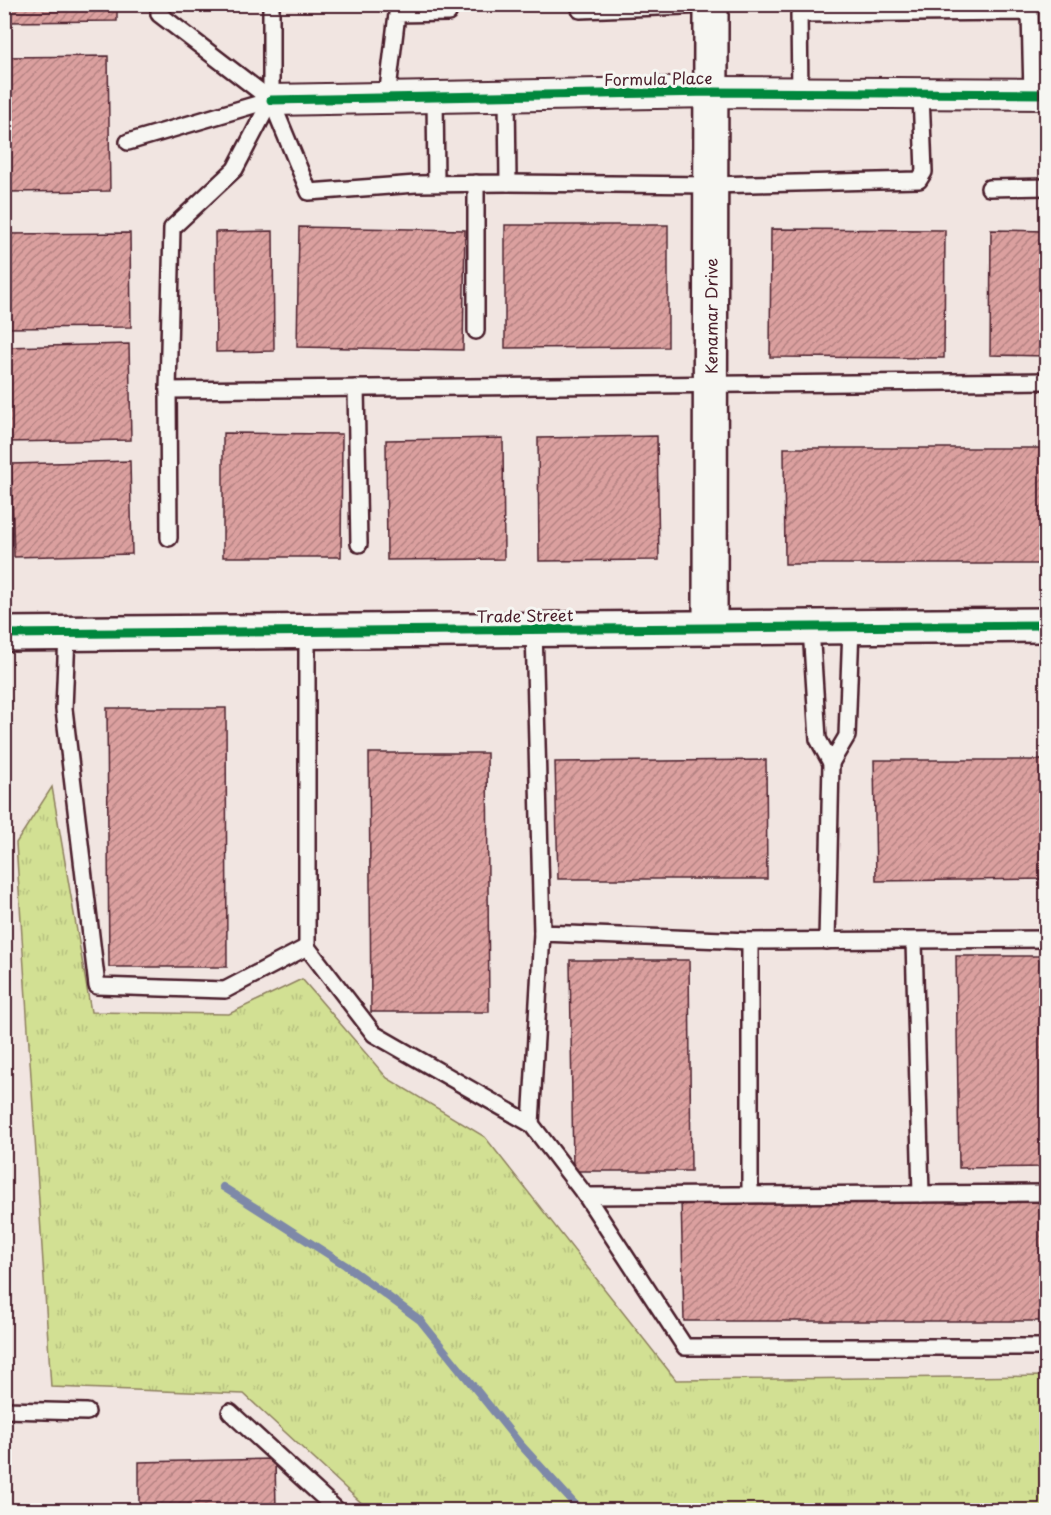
<svg xmlns="http://www.w3.org/2000/svg" width="1051" height="1515" font-family="'Playpen Sans',sans-serif">
  <defs>
    <pattern id="grass-tufts" width="24" height="20" patternUnits="userSpaceOnUse" patternTransform="scale(1.5)"><rect width="24" height="20" fill="#d2e093"/><path d="M3 7l-1-3M5 7V3M7 7l1-3M15 17l-1-3M17 17v-4M19 17l1-3" fill="none" stroke="#b6c07f"/></pattern>
    <pattern id="building-hatch" width="6" height="6" patternUnits="userSpaceOnUse" patternTransform="scale(1.5)"><rect width="6" height="6" fill="#dba09f"/><path d="M-1 1l2-2M0 6l6-6M5 7l2-2" fill="none" stroke="#b48282"/></pattern>
  </defs>
  <rect width="100%" height="100%" fill="#f1e5e1"/>
  <filter id="ink" filterUnits="userSpaceOnUse"><feTurbulence type="fractalNoise" baseFrequency=".0167" numOctaves="2"/><feDisplacementMap in="SourceGraphic" scale="12" xChannelSelector="R" yChannelSelector="G"/><feConvolveMatrix kernelMatrix="1 2 1 2 8 2 1 2 1" color-interpolation-filters="sRGB"/></filter>
  <g filter="url(#ink)">
    <polygon fill="url(#grass-tufts)" stroke="#8e805f" stroke-width="1.5" points="52,787 91,1012 229,1014 302,979 387,1078 485,1137 676,1380 1046,1376 1046,1510 369,1510 244,1394 51,1387 16,843"/>
    <g fill="none" stroke-linecap="round" stroke-linejoin="round">
      <polyline stroke="#7e89a8" stroke-width="8" points="223,1187 345,1265 420,1320 520,1444 580,1510"/>
    </g>
    <g fill="url(#building-hatch)" stroke="#4a1f2b" stroke-width="1.5">
      <polygon points="4,4 117,4 117,21 4,22"/>
      <polygon points="108,56 110,191 4,192 4,57"/>
      <polygon points="505,225 668,225 668,347 505,348"/>
      <polygon points="299,227 465,230 463,350 297,347"/>
      <polygon points="771,229 945,230 944,358 770,357"/>
      <polygon points="991,230 1046,231 1046,356 990,355"/>
      <polygon points="273,231 274,351 216,352 215,232"/>
      <polygon points="130,233 131,327 4,328 4,234"/>
      <polygon points="129,344 131,440 4,442 4,347"/>
      <polygon points="223,433 342,434 341,557 223,557"/>
      <polygon points="657,436 659,560 539,561 538,438"/>
      <polygon points="503,438 504,559 387,560 386,440"/>
      <polygon points="784,448 1046,448 1046,564 785,564"/>
      <polygon points="130,461 132,554 14,557 11,464"/>
      <polygon points="107,708 226,708 227,967 109,967"/>
      <polygon points="369,753 487,753 489,1012 371,1012"/>
      <polygon points="766,760 767,879 558,879 555,762"/>
      <polygon points="874,760 1046,760 1046,879 876,881"/>
      <polygon points="956,956 1046,956 1046,1167 959,1168"/>
      <polygon points="570,960 689,960 691,1171 573,1171"/>
      <polygon points="681,1201 1046,1201 1046,1321 684,1321"/>
      <polygon points="275,1459 276,1510 139,1510 139,1462"/>
    </g>
    <g fill="none" stroke-linecap="round" stroke-linejoin="round">
      <g stroke="#4a1f2b" stroke-width="20">
        <g id="service">
          <polyline points="159,4 159,14 271,100"/>
          <polyline points="271,4 271,100 309,192 416,184 508,183 507,96"/>
          <polyline points="580,10 711,5"/>
          <polyline points="800,93 799,14 1030,12 1032,94"/>
          <polyline points="435,97 436,183"/>
          <polyline points="387,98 397,14 448,13"/>
          <polyline points="128,142 271,100"/>
          <polyline points="508,183 711,185 919,180 924,172 921,94"/>
          <polyline points="989,188 1046,187"/>
          <polyline points="476,331 476,183"/>
          <polyline points="356,388 359,544"/>
          <polyline points="168,390 1046,381"/>
          <polyline points="169,538 168,390 172,228 235,169 271,100"/>
          <polyline points="811,628 818,739 831,763 847,736 851,627"/>
          <polyline points="534,629 542,933 750,941 1046,939"/>
          <polyline points="67,634 64,709 97,986 225,990 307,947 374,1034 531,1124 542,933"/>
          <polyline points="827,941 831,763"/>
          <polyline points="914,941 921,1194"/>
          <polyline points="307,947 307,632"/>
          <polyline points="531,1124 586,1196 685,1347 1046,1347"/>
          <polyline points="750,1194 750,941"/>
          <polyline points="586,1196 1046,1193"/>
          <polyline points="4,1410 87,1412"/>
          <polyline points="230,1412 337,1510"/>
        </g>
      </g>
      <g stroke="#4a1f2b" stroke-width="34">
        <polyline id="minor" points="271,100 712,92 1046,94"/>
      </g>
      <g stroke="#4a1f2b" stroke-width="38">
        <g id="tertiary">
          <path id="s1" d="M710,628L711,4"/>
          <polyline points="4,634 1046,625"/>
        </g>
      </g>
      <use href="#service" stroke="#f6f6f2" stroke-width="15"/>
      <use href="#minor" stroke="#f6f6f2" stroke-width="30"/>
      <use href="#tertiary" stroke="#f6f6f2" stroke-width="33"/>
      <g stroke="#f6f6f2" stroke-width="13">
        <g id="cycleway">
          <polyline points="271,100 712,92 1046,94"/>
          <polyline points="4,634 1046,625"/>
        </g>
      </g>
      <use href="#cycleway" stroke="#00873e" stroke-width="9"/>
    </g>
  </g>
  <g text-anchor="middle" dominant-baseline="central" stroke-width="6" stroke-linejoin="round" paint-order="stroke">
    <g font-size="16" fill="#4a1f2b" stroke="#f6f6f2">
      <text transform="translate(658 78) rotate(-1)">Formula Place</text>
      <text stroke="none"><textPath href="#s1" startOffset="312">Kenamar Drive</textPath></text>
      <text transform="translate(525 615) rotate(-1)">Trade Street</text>
    </g>
  </g>
  <rect width="1051" height="1515" fill="none" stroke="#f6f6f2" stroke-width="24"/>
  <rect x="12" y="12" width="1027" height="1491" fill="none" stroke="#4a1f2b" stroke-width="2" filter="url(#ink)"/>
</svg>
